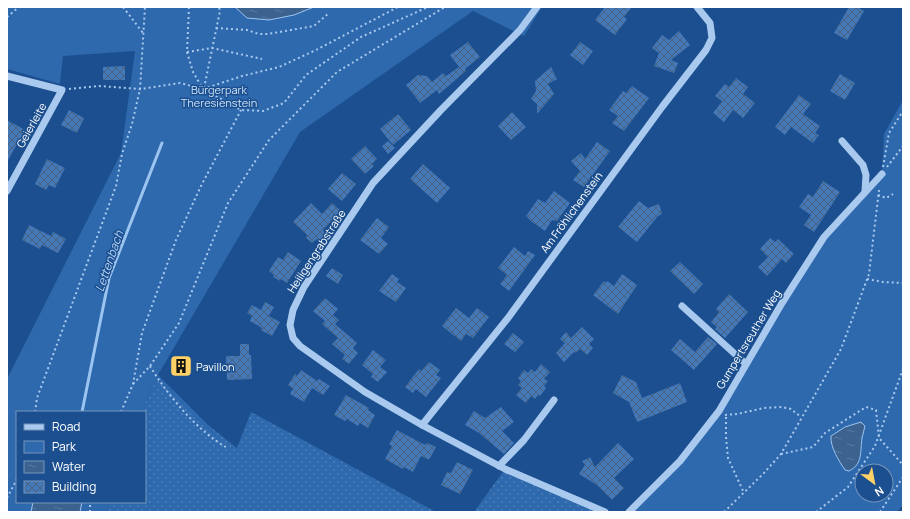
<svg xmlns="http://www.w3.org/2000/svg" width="910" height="519" font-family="Manrope,sans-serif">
  <defs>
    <pattern id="grass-dots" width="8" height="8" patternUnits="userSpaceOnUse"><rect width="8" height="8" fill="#2e69ad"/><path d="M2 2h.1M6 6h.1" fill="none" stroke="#4d80b9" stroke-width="1.8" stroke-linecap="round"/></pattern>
    <pattern id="water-ripples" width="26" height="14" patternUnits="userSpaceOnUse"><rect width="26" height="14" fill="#3c6290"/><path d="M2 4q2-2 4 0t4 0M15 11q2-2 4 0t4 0" fill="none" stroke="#597aa1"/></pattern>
    <pattern id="building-cross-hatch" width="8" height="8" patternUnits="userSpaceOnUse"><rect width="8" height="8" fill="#4478b7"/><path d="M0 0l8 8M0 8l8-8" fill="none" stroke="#486282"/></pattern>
  </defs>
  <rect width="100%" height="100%" fill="#1b4f8f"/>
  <g fill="url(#grass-dots)">
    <polygon points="158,375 208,425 237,448 251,412 436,512 106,512 108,502 145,502 145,412 141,412"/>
    <polygon points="505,469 605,512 474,512"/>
  </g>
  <g fill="#2e69ad" fill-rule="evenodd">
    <polygon points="7,7 542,7 524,36 473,11 300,132 158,375 141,412 17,412 17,502 108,502 106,512 7,512 7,379 121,153 135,51 63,56 60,84 7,69"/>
    <path d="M903,100V505L897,512H629L656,486L719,411L824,237L882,174L884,134ZM862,471H886V495H862Z"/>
  </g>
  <g fill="url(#water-ripples)" stroke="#9cc4f0">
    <polygon points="235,7 314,7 294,15 269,20 247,18"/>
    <path d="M861,422L865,426C864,430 863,434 862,438C860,452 863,464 849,471L845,470C839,461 830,447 831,436L845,427Z"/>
    <polygon points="33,502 82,502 80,512 31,512"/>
  </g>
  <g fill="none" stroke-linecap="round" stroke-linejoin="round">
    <polyline stroke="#9cc4f0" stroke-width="3" points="82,412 109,278 162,143"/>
  </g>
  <g fill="url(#building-cross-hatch)">
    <polygon points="605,7 632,7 624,17 627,19 615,35 595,20"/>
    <polygon points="849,7 857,7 864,11 847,40 834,33"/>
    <polygon points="679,31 690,45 671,60 678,63 674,73 654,66 659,53 652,48 662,35 669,40"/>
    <polygon points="468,42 480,57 465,69 466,71 439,94 437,90 420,103 406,85 418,75 427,76 432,82 443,73 446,76 459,67 450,55"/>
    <polygon points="580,42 593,51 583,65 570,55"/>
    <polygon points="125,66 125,80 103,80 103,67"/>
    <polygon points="551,67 557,79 548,84 554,94 537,114 537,104 531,99 536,91 535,81"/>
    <polygon points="840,74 855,83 845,100 830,91"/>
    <polygon points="736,78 748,87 743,94 755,103 743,118 733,110 724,122 713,113 722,101 715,96 725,84 729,87"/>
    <polygon points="632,86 649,98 624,131 612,123 618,116 609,110 623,91 626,93"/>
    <polygon points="799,95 811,104 803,114 820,126 815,133 819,135 813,143 791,127 785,135 775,127"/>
    <polygon points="69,110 84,118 77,133 61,125"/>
    <polygon points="512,112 526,127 511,140 498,126"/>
    <polygon points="398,114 411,130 393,145 380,129"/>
    <polygon points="7,120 25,130 7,162"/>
    <polygon points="388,141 395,148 388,154 382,146"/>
    <polygon points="597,142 610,151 584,187 573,180 580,171 571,161 581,153 585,159"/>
    <polygon points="365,146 377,159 372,164 374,166 365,174 351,159"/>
    <polygon points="47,159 65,168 55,188 49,185 46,190 35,184"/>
    <polygon points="423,164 450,188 437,203 410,179"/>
    <polygon points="342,173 356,184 342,201 328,189"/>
    <polygon points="823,181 840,192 814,232 804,225 811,215 799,207 808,194 813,197"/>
    <polygon points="554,191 570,203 557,221 552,220 545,231 532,222 526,216 538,199 545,203"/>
    <polygon points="639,201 648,208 659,204 662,214 658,216 637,242 618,227"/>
    <polygon points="311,203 322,214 332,203 341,211 323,230 325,234 319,241 317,239 312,243 306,238 307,235 293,222"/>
    <polygon points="377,218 389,227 381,238 388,244 379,254 360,240"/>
    <polygon points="29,225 51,236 53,232 66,239 58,253 42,245 40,249 22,240"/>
    <polygon points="770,238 775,242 778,239 794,254 786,263 782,259 767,276 758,267 768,257 760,249"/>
    <polygon points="514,247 525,256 528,251 535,255 509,291 500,284 507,275 498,268"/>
    <polygon points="288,252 301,261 287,283 281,279 280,281 273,277 274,275 269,271 278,257 283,260"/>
    <polygon points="680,262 703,284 694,294 670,271"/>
    <polygon points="332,268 343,275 338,284 326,276"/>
    <polygon points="392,274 399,279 397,282 406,288 396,302 379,291"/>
    <polygon points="622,274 637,285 618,314 593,295 604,281 606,283 607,281 614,286"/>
    <polygon points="729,294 748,312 725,338 715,329 717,327 711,322 719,312 716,309"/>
    <polygon points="325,298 338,309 333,315 339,320 335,324 357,343 353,348 358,353 349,364 342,359 345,355 332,344 338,338 322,324 325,321 313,311"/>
    <polygon points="265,302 274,307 269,316 280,322 272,336 261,330 262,328 250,321 252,316 247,313 252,305 261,310"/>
    <polygon points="456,308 469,318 477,308 489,317 473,338 466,334 461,341 442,326"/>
    <polygon points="582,327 594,339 589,344 593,348 587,355 580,349 576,353 574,352 564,362 556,353 565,343 560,339 566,332 571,338"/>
    <polygon points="513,333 524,342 515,352 504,344"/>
    <polygon points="708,337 717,344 694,370 671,350 680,339 695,352"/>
    <polygon points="240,344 249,344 249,355 251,355 252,379 227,380 226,356 240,356"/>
    <polygon points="373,350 386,360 380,367 387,372 378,382 371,377 373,374 362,365"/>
    <polygon points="181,358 189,365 181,374 173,366"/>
    <polygon points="429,362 440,370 436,375 441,378 426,397 416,389 413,393 405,387 419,369 421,371"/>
    <polygon points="541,364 550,372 544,379 548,381 544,386 546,388 540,396 538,395 535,399 531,396 526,403 516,395 522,388 518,385 521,381 518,378 524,370 528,373 531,369 535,372"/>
    <polygon points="301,370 317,381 319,379 330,386 323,395 312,388 304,402 290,394 293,389 288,385 295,374 297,376"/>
    <polygon points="622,375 636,382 642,398 680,383 687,402 637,422 629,402 613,393"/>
    <polygon points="346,395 369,408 368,410 375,415 368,428 360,423 358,426 347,419 345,421 334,415"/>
    <polygon points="501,407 514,422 502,431 514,443 504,454 479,433 465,425 474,411 485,418"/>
    <polygon points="397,430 425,445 427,443 436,447 429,460 421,456 413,472 404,467 403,469 385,459 392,446 389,444"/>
    <polygon points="618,443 634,459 614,478 624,488 612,500 597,485 579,474 585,465 582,461 589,458 590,457 595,467"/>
    <polygon points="457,462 473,470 460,494 441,485 447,472 451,473"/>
  </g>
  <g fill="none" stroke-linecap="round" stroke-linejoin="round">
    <g stroke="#a9c9ee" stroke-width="2" stroke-dasharray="2 3" stroke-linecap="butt">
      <polyline points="123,7 143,33"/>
      <polyline points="189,7 187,52 193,72 203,89"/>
      <polyline points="7,17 19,7"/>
      <polyline points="216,28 247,30 259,34 268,34 314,26 329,13"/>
      <polyline points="187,52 212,48 262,59"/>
      <polyline points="204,88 220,11 219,7"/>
      <polyline points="69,89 99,86 140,89 180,83 203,89 241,110 263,111 284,103 306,75 361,37 428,7"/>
      <polyline points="203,89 242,76 279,67 316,50 398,7"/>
      <polyline points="883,167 889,133 903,111"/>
      <polyline points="887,167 903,146"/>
      <polyline points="878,195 886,198 893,194"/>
      <polyline points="867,279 883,282 903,283"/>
      <path d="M150,366C166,393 198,432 226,447"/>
      <polyline points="133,384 150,366 179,323 228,203 269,140 337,72 445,7"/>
      <polyline points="35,412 37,398 116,186 122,154 132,124 140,89 145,7"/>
      <polyline points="121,412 133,384 142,333 176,240 201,186 241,110"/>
      <polyline points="725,415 737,414 764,408 782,407 791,409 801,417"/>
      <polyline points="726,417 726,437 728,458 744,493"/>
      <polyline points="781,454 813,447 825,433 866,407 876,410 879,438 903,465"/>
      <polyline points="7,498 17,479"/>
      <polyline points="90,512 90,502"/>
      <polyline points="724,512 764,473 781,454 841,349 869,274 879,190"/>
      <polyline points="816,512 848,487 875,446 903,369"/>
      <polyline points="880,512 903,477"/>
    </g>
    <g stroke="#a9c9ee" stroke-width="7">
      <polyline points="537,7 520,30 440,111 373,183 304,287 293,310 290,325 293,338 300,346 365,392 422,425 505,469 605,512"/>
      <polyline points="7,76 62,90 7,191"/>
      <polyline points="842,141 863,165 866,175 865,191"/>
      <polyline points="682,306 746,364"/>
      <polyline points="422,425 508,318 662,107 706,50 712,38 710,23 697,7"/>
      <polyline points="499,466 524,440 554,400"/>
      <polyline points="629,512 680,461 719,411 782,303 824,237 882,174"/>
    </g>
  </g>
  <defs>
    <g id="building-square" transform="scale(1.15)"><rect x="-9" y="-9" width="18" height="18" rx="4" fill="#ffd166" stroke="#1b4f8f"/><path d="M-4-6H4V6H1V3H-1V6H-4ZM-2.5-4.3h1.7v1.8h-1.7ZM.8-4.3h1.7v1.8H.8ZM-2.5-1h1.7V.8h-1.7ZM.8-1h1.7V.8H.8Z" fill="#111"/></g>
  </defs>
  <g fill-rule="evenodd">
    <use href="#building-square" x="181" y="366"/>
  </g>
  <g text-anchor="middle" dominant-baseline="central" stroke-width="3" stroke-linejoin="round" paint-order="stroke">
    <g font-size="11" fill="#cfe3fa" stroke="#1b4f8f">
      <text x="219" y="89">Bürgerpark<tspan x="219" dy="13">Theresienstein</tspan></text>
    </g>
    <g font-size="11" fill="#fff" stroke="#1b4f8f">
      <text transform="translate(31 125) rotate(-61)">Geierleite</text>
      <text transform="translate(571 212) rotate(-54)">Am Fröhlichenstein</text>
      <text transform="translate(316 251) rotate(-57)">Heiligengrabstraße</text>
      <text transform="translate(748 339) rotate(-59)">Gumpertsreuther Weg</text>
    </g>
    <g font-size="11" fill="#fff" stroke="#1b4f8f" text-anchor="start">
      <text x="196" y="366">Pavillon</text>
    </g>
    <g font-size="12" font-style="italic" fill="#b5d3f5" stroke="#1b4f8f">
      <text transform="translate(109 261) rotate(-71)">Lettenbach</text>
    </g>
  </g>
  <rect width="910" height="519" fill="none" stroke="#ffffff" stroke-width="16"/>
  <rect x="16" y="411" width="130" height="92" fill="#1b4f8f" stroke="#7695bc"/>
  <rect x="24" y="424" width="20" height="6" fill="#a9c9ee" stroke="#7695bc"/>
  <text x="52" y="431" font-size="12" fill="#ffffff">Road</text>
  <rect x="24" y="441" width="20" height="12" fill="#2e69ad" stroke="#7695bc"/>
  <text x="52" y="451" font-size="12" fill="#ffffff">Park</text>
  <rect x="24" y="461" width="20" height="12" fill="url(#water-ripples)" stroke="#7695bc"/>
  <text x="52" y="471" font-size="12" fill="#ffffff">Water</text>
  <rect x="24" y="481" width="20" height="12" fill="url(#building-cross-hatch)" stroke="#7695bc"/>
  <text x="52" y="491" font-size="12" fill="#ffffff">Building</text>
  <g transform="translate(874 483) rotate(148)"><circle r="19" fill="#1b4f8f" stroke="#7695bc"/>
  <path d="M0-3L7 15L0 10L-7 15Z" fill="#ffd166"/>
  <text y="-6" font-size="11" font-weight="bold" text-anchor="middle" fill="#ffffff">N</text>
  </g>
</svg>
